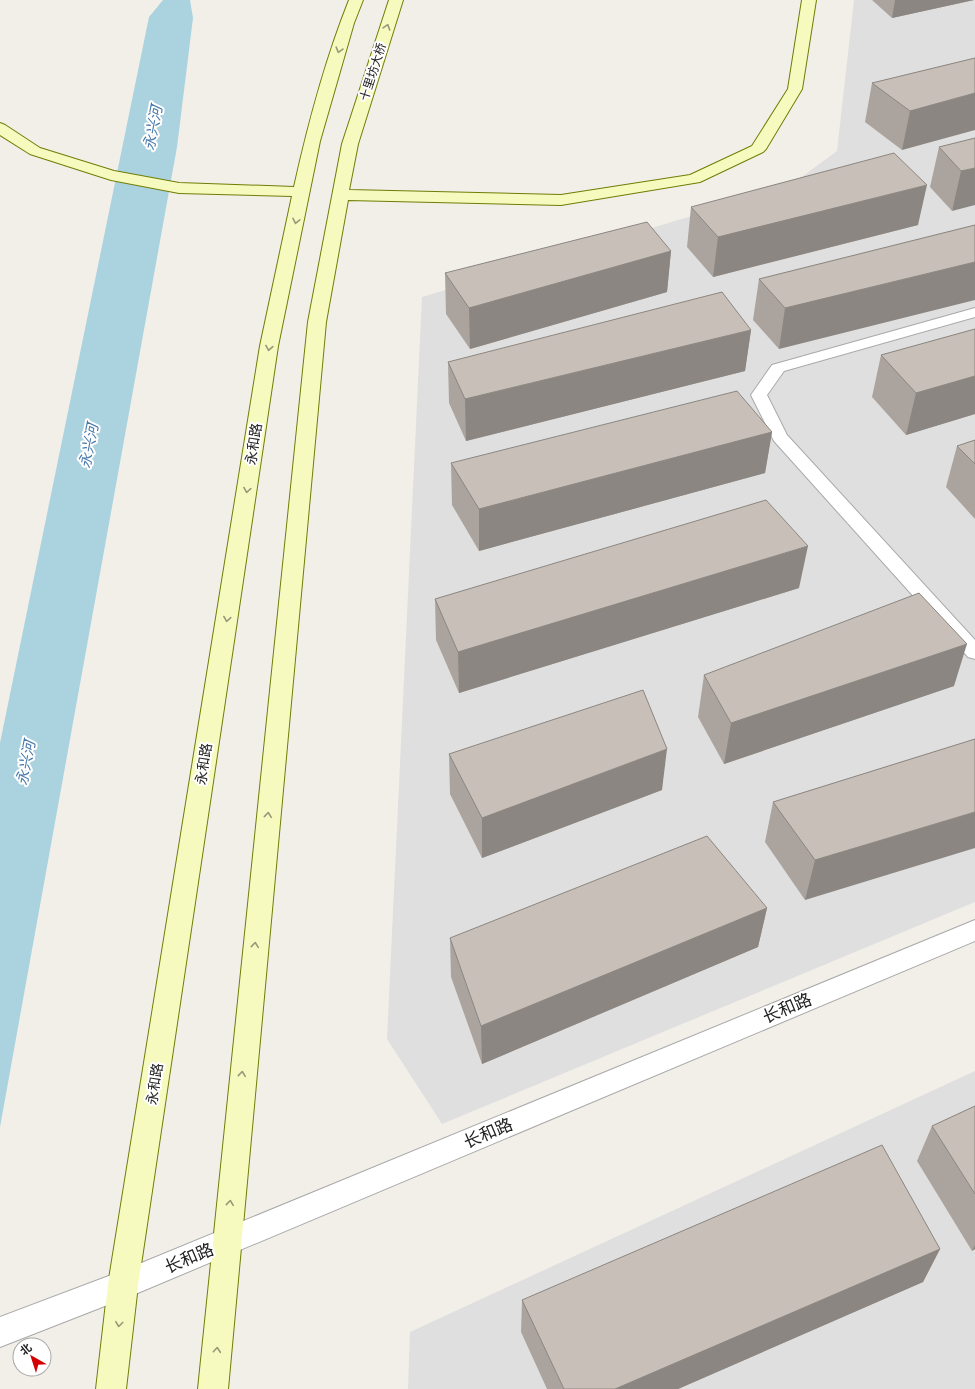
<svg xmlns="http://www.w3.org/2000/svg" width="975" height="1389" font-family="Rubik,'Noto Sans SC',sans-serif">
  <rect width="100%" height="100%" fill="#f2efe9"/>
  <g fill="#e0dfdf">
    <polygon points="854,0 975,0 975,902 442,1124 387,1039 422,297 788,187 837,151"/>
    <polygon points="975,1071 975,1389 408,1389 410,1332"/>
  </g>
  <polygon fill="#aad3df" points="163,0 190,0 193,18 177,147 0,1127 0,743 149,17"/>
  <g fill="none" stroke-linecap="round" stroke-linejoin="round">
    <g stroke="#a9a9a9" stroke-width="2">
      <polygon id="service" points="975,308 975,317 784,371 767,395 787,435 975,640 975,659 968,657 774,441 751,395 772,365"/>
    </g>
    <g stroke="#a9a9a9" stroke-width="2">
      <polygon id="tertiary" points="975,920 975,941 133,1295 0,1347 0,1317 122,1271"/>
    </g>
    <g stroke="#707d05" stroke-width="2">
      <g id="secondary">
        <path d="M349,0H363L354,23L320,141L278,346L138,1285L126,1389H96L108,1285L260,346L292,196L179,193L111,180L30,154L0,135V123L5,125L40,148L114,171L179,183L294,187C308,124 325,60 349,0Z"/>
        <polygon points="389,0 403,0 358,144 349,190 561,195 690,175 752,146 788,89 802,0 816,0 802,89 766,149 763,152 700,182 561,205 348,200 326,322 228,1389 198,1389 308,322 342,144"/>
      </g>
    </g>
    <use href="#service" fill="#fff" fill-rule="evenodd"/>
    <use href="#tertiary" fill="#fff" fill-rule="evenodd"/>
    <use href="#secondary" fill="#f7fabf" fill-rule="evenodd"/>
  </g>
  <g fill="#aba49e">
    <polygon points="872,0 974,0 892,18"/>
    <polygon points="975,58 902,150 865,122 872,83"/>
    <polygon points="975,138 952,211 930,187 939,147"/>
    <polygon points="691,207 918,225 713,277 687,247"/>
    <polygon points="975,225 779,349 753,320 759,279"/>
    <polygon points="671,251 667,292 470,349 446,314 445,273"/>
    <polygon points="975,329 975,414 906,435 872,397 881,355"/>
    <polygon points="751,330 745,371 466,441 449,403 448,362"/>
    <polygon points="772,432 765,473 479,551 452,505 451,463"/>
    <polygon points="975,440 975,519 946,487 957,446"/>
    <polygon points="799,588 459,693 436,640 435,599"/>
    <polygon points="704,675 954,686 724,764 698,717"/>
    <polygon points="975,739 805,900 765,842 773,802"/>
    <polygon points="449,754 662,790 482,858 450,794"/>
    <polygon points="767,908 758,947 482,1064 451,977 450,938"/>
    <polygon points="975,1106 975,1249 972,1251 917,1161 932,1126"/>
    <polygon points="940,1249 923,1282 678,1389 547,1389 521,1332 522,1300"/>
  </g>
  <g fill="#8b8681">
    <polygon points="895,0 974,0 892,18"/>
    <polygon points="975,93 975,130 902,150 910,111"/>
    <polygon points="975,168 975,205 952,211 961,171"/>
    <polygon points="927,185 918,225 713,277 718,237"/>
    <polygon points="671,251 667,292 470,349 469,308"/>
    <polygon points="975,262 975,300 779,349 785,308"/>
    <polygon points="751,330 745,371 466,441 465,399"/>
    <polygon points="975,376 975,414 906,435 916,393"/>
    <polygon points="772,432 765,473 479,551 479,509"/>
    <polygon points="808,546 799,588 459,693 458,652"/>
    <polygon points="967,644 954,686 724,764 731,723"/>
    <polygon points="667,749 662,790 482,858 482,818"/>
    <polygon points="975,812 975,848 805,900 815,860"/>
    <polygon points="767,908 758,947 482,1064 481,1026"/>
    <polygon points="975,1245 975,1249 972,1251"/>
    <polygon points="940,1249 923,1282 678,1389 615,1389"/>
  </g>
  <g fill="#c7bfb8" stroke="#8b8681">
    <polygon points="975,58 975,93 910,111 872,83"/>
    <polygon points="975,138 975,168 961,171 939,147"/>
    <polygon points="894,153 927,185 718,237 691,207"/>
    <polygon points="647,222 671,251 469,308 445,273"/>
    <polygon points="975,225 975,262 785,308 759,279"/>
    <polygon points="722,292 751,330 465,399 448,362"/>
    <polygon points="975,329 975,376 916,393 881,355"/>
    <polygon points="737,391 772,432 479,509 451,463"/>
    <polygon points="975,440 975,464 957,446"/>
    <polygon points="766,500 808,546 458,652 435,599"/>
    <polygon points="919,593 967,644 731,723 704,675"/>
    <polygon points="643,690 667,749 482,818 449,754"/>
    <polygon points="975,739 975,812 815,860 773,802"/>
    <polygon points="707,836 767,908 481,1026 450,938"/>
    <polygon points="975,1106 975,1194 932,1126"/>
    <polygon points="882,1145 940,1249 615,1389 564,1389 522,1300"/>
  </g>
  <defs><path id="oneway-chevron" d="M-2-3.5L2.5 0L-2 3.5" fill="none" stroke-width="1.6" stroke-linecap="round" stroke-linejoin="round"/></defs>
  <g stroke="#979978">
    <use href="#oneway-chevron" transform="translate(387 27) rotate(-72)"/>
    <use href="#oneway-chevron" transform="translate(339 50) rotate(106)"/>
    <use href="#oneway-chevron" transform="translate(296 221) rotate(102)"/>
    <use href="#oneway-chevron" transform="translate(269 348) rotate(100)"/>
    <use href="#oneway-chevron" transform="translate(247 490) rotate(99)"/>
    <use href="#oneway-chevron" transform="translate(227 619) rotate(99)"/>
    <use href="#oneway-chevron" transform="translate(268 815) rotate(-84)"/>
    <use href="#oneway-chevron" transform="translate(255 945) rotate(-84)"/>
    <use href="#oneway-chevron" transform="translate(242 1074) rotate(-84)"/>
    <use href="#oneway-chevron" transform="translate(230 1203) rotate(-84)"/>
    <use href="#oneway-chevron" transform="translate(119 1324) rotate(97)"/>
    <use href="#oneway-chevron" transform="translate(217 1350) rotate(-85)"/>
  </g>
  <g text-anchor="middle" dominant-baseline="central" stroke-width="4" stroke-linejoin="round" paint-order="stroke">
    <g font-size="12" fill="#222" stroke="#fff">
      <text transform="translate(373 72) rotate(-72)">十里坊大桥</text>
    </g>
    <g font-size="14" fill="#222" stroke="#fff">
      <text transform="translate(254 444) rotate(-81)">永和路</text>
      <text transform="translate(204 764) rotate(-81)">永和路</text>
      <text transform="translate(155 1084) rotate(-81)">永和路</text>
    </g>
    <g font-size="15" font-style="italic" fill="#4a7aab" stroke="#fff">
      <text transform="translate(153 128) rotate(-79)">永兴河</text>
      <text transform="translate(89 446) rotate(-79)">永兴河</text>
      <text transform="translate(26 763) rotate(-79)">永兴河</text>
    </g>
    <g font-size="17" fill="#222" stroke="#fff">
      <text transform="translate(787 1008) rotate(-23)">长和路</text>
      <text transform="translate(488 1133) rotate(-23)">长和路</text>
      <text transform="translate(189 1258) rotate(-23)">长和路</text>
    </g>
  </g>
  <g transform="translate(32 1357) rotate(321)"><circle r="19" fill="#ffffff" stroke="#a7a7a7"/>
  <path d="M0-3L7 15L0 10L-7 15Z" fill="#d40000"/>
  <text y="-6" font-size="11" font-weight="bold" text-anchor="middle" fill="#222222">北</text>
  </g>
</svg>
